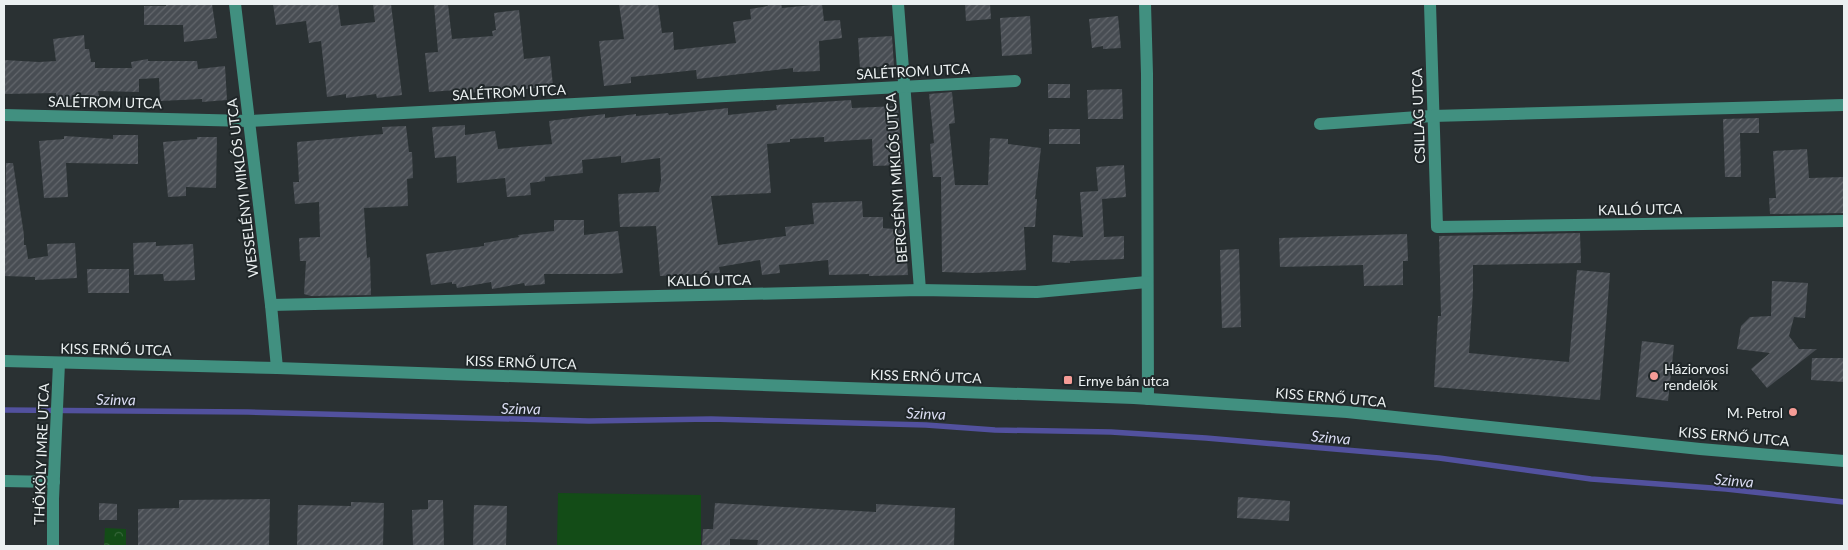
<svg xmlns="http://www.w3.org/2000/svg" width="1848" height="550" font-family="Lato,sans-serif">
  <defs>
    <pattern id="forest-crowns" width="20" height="18" patternUnits="userSpaceOnUse" patternTransform="scale(1.25)"><rect width="20" height="18" fill="#134c17"/><path d="M2 6a3 3 0 1 1 6 0M12 15a3 3 0 1 1 6 0" fill="none" stroke="#366639"/></pattern>
    <pattern id="building-hatch" width="6" height="6" patternUnits="userSpaceOnUse" patternTransform="scale(1.25)"><rect width="6" height="6" fill="#484d53"/><path d="M-1 1l2-2M0 6l6-6M5 7l2-2" fill="none" stroke="#63676c"/></pattern>
  </defs>
  <rect width="100%" height="100%" fill="#2a3133"/>
  <polygon fill="url(#forest-crowns)" points="105,528 126,529 126,546 104,546"/>
  <polygon fill="#134c17" points="558,493 701,495 701,546 557,546"/>
  <g fill="none" stroke-linecap="round" stroke-linejoin="round">
    <polyline stroke="#52519e" stroke-width="5.5" points="4,410 248,412 589,421 711,419 926,425 995,430 1111,432 1206,438 1439,458 1591,479 1726,489 1844,502"/>
  </g>
  <g fill="url(#building-hatch)">
    <polygon points="166,4 212,4 217,38 184,42 183,25 144,25 144,6 166,6"/>
    <polygon points="273,4 338,4 341,26 375,22 373,4 391,4 402,95 377,98 376,94 346,98 346,94 327,97 321,41 309,43 306,21 276,25"/>
    <polygon points="434,4 448,4 452,39 493,36 492,31 496,30 494,13 519,10 524,59 550,56 553,86 491,93 491,91 457,94 456,90 429,92 425,53 438,52"/>
    <polygon points="619,4 658,4 662,33 673,32 674,50 736,43 733,22 751,19 750,9 768,6 767,4 781,4 782,8 822,4 824,21 840,20 842,38 819,41 820,71 793,72 793,68 697,79 696,70 631,77 631,83 604,86 599,41 624,39"/>
    <polygon points="965,4 990,4 991,19 966,21"/>
    <polygon points="1030,16 1032,54 1002,56 1000,18"/>
    <polygon points="1118,16 1121,48 1103,49 1103,46 1092,48 1089,19"/>
    <polygon points="84,35 85,49 89,49 91,62 95,62 95,68 132,68 131,62 148,59 148,61 197,61 198,69 225,66 227,100 202,102 202,99 160,101 159,78 139,79 139,92 98,91 99,96 57,101 56,93 4,94 4,60 39,62 56,61 53,39"/>
    <polygon points="892,36 894,66 860,68 858,38"/>
    <rect x="1048" y="84" width="22" height="14"/>
    <polygon points="1122,89 1123,119 1088,119 1087,90"/>
    <polygon points="952,92 955,123 949,124 955,185 988,185 990,138 1008,139 1008,144 1041,148 1035,199 1037,199 1035,227 1024,227 1026,270 974,273 942,272 941,177 933,177 930,144 934,143 929,94"/>
    <polygon points="851,100 852,108 898,106 902,165 873,166 872,139 824,142 824,137 790,139 790,142 767,144 771,193 711,196 718,245 786,236 785,227 814,224 812,203 862,201 863,217 883,217 883,228 903,230 901,246 906,245 908,275 869,276 869,274 829,275 828,260 779,265 780,273 762,275 760,260 719,267 720,273 660,276 656,226 620,227 618,194 659,192 661,180 660,158 621,163 621,156 582,160 583,173 545,177 545,181 530,183 531,195 507,197 505,178 457,183 456,156 435,158 432,127 465,125 465,135 495,131 498,149 552,144 549,121 605,114 605,118 636,114 636,116 668,113 669,115 728,108 728,115 777,110 776,105"/>
    <polygon points="1759,118 1759,133 1740,133 1741,177 1725,177 1723,119"/>
    <polygon points="406,126 409,152 412,152 413,178 407,179 408,206 364,208 367,258 370,257 371,295 311,296 304,294 306,261 300,261 299,238 320,237 319,202 295,204 293,182 299,182 297,142 383,134 382,127"/>
    <rect x="1049" y="129" width="31" height="15"/>
    <polygon points="113,135 138,135 138,164 66,163 68,197 44,198 39,141 64,139 64,136 113,139"/>
    <polygon points="197,137 217,137 216,188 186,187 186,196 168,197 163,142 197,139"/>
    <polygon points="1807,149 1809,178 1844,177 1844,213 1770,214 1769,198 1776,198 1773,151"/>
    <polygon points="6,163 13,163 24,235 24,245 26,245 28,259 48,256 47,244 75,243 77,278 35,280 35,277 4,276"/>
    <polygon points="1124,165 1126,197 1102,199 1104,237 1124,236 1124,259 1070,261 1070,263 1052,262 1053,235 1083,237 1080,192 1098,191 1096,167"/>
    <polygon points="554,220 584,220 584,235 618,231 623,273 609,274 544,274 545,284 525,286 524,283 492,289 491,282 457,288 456,284 452,284 452,282 431,285 426,254 484,246 484,243 519,237 518,235 554,231"/>
    <polygon points="1580,233 1581,263 1473,265 1473,291 1469,353 1569,362 1577,270 1610,273 1600,400 1434,387 1438,316 1441,316 1439,236"/>
    <polygon points="1407,234 1408,261 1403,261 1403,285 1364,286 1363,265 1280,267 1279,238"/>
    <polygon points="156,242 156,246 193,244 195,280 164,281 163,274 134,275 133,243"/>
    <polygon points="1239,249 1241,327 1222,328 1220,250"/>
    <polygon points="87,269 129,269 129,293 88,293"/>
    <polygon points="1772,281 1808,283 1805,318 1794,317 1789,336 1799,349 1817,349 1767,388 1751,369 1770,353 1737,349 1741,326 1750,317 1771,316"/>
    <polygon points="1642,341 1674,345 1668,401 1636,397"/>
    <polygon points="1812,358 1844,358 1844,382 1811,380"/>
    <polygon points="1238,497 1290,501 1289,521 1237,518"/>
    <polygon points="270,499 269,546 138,546 138,509 179,508 179,500"/>
    <polygon points="428,500 443,500 444,546 413,546 412,510 428,509"/>
    <polygon points="351,502 384,503 383,546 297,546 298,505 351,506"/>
    <polygon points="99,503 117,504 117,520 99,520"/>
    <polygon points="715,503 876,512 876,504 955,508 954,546 757,546 758,540 730,539 730,546 702,546 703,529 713,529"/>
    <polygon points="474,505 507,506 506,546 473,546"/>
  </g>
  <g fill="none" stroke-linecap="round" stroke-linejoin="round">
    <g stroke="#419080" stroke-width="12">
      <polyline points="235,4 271,305 277,368"/>
      <polyline points="898,4 920,290"/>
      <polyline points="1145,4 1147,74 1148,399"/>
      <polyline points="1430,4 1437,227 1844,221"/>
      <polyline points="4,115 249,121 1015,81"/>
      <polyline points="1320,124 1432,116 1844,105"/>
      <polyline points="271,305 920,290 1037,292 1147,282"/>
      <polyline points="4,361 277,368 1134,398 1347,412 1700,449 1844,461"/>
      <polyline points="4,481 54,482"/>
      <polyline points="53,546 53,499 59,363"/>
    </g>
  </g>
  <g fill="#f59c96" stroke="#202729" stroke-width="2">
    <circle cx="1654" cy="376" r="5"/>
    <rect x="1063" y="375" width="10" height="10" rx="2.5"/>
    <circle cx="1793" cy="412" r="5"/>
  </g>
  <g text-anchor="middle" dominant-baseline="central" stroke-width="4" stroke-linejoin="round" paint-order="stroke">
    <g font-size="14" fill="#ebf0f1" stroke="#202729">
      <text transform="translate(913 71) rotate(-3)">SALÉTROM UTCA</text>
      <text transform="translate(509 92) rotate(-3)">SALÉTROM UTCA</text>
      <text transform="translate(105 102) rotate(1)">SALÉTROM UTCA</text>
      <text transform="translate(1418 116) rotate(-92)">CSILLAG UTCA</text>
      <text transform="translate(896 178) rotate(-94)">BERCSÉNYI MIKLÓS UTCA</text>
      <text transform="translate(242 188) rotate(-97)">WESSELÉNYI MIKLÓS UTCA</text>
      <text transform="translate(1640 209) rotate(-1)">KALLÓ UTCA</text>
      <text transform="translate(709 280) rotate(-1)">KALLÓ UTCA</text>
      <text transform="translate(116 349) rotate(1)">KISS ERNŐ UTCA</text>
      <text transform="translate(521 362) rotate(2)">KISS ERNŐ UTCA</text>
      <text transform="translate(926 376) rotate(2)">KISS ERNŐ UTCA</text>
      <text transform="translate(1331 397) rotate(5)">KISS ERNŐ UTCA</text>
      <text transform="translate(1734 436) rotate(5)">KISS ERNŐ UTCA</text>
      <text transform="translate(41 454) rotate(-88)">THÖKÖLY IMRE UTCA</text>
    </g>
    <g font-size="14" fill="#ebf0f1" stroke="#202729" text-anchor="start">
      <text x="1664" y="368">Háziorvosi<tspan x="1664" dy="16">rendelők</tspan></text>
      <text x="1078" y="380">Ernye bán utca</text>
      <text x="1783" y="412" text-anchor="end">M. Petrol</text>
    </g>
    <g font-size="15" font-style="italic" fill="#dcdef4" stroke="#202729">
      <text transform="translate(116 399) rotate(1)">Szinva</text>
      <text transform="translate(521 408) rotate(1)">Szinva</text>
      <text transform="translate(926 413) rotate(2)">Szinva</text>
      <text transform="translate(1331 437) rotate(5)">Szinva</text>
      <text transform="translate(1734 480) rotate(5)">Szinva</text>
    </g>
  </g>
  <rect width="1848" height="550" fill="none" stroke="#ebf0f1" stroke-width="10"/>
</svg>
